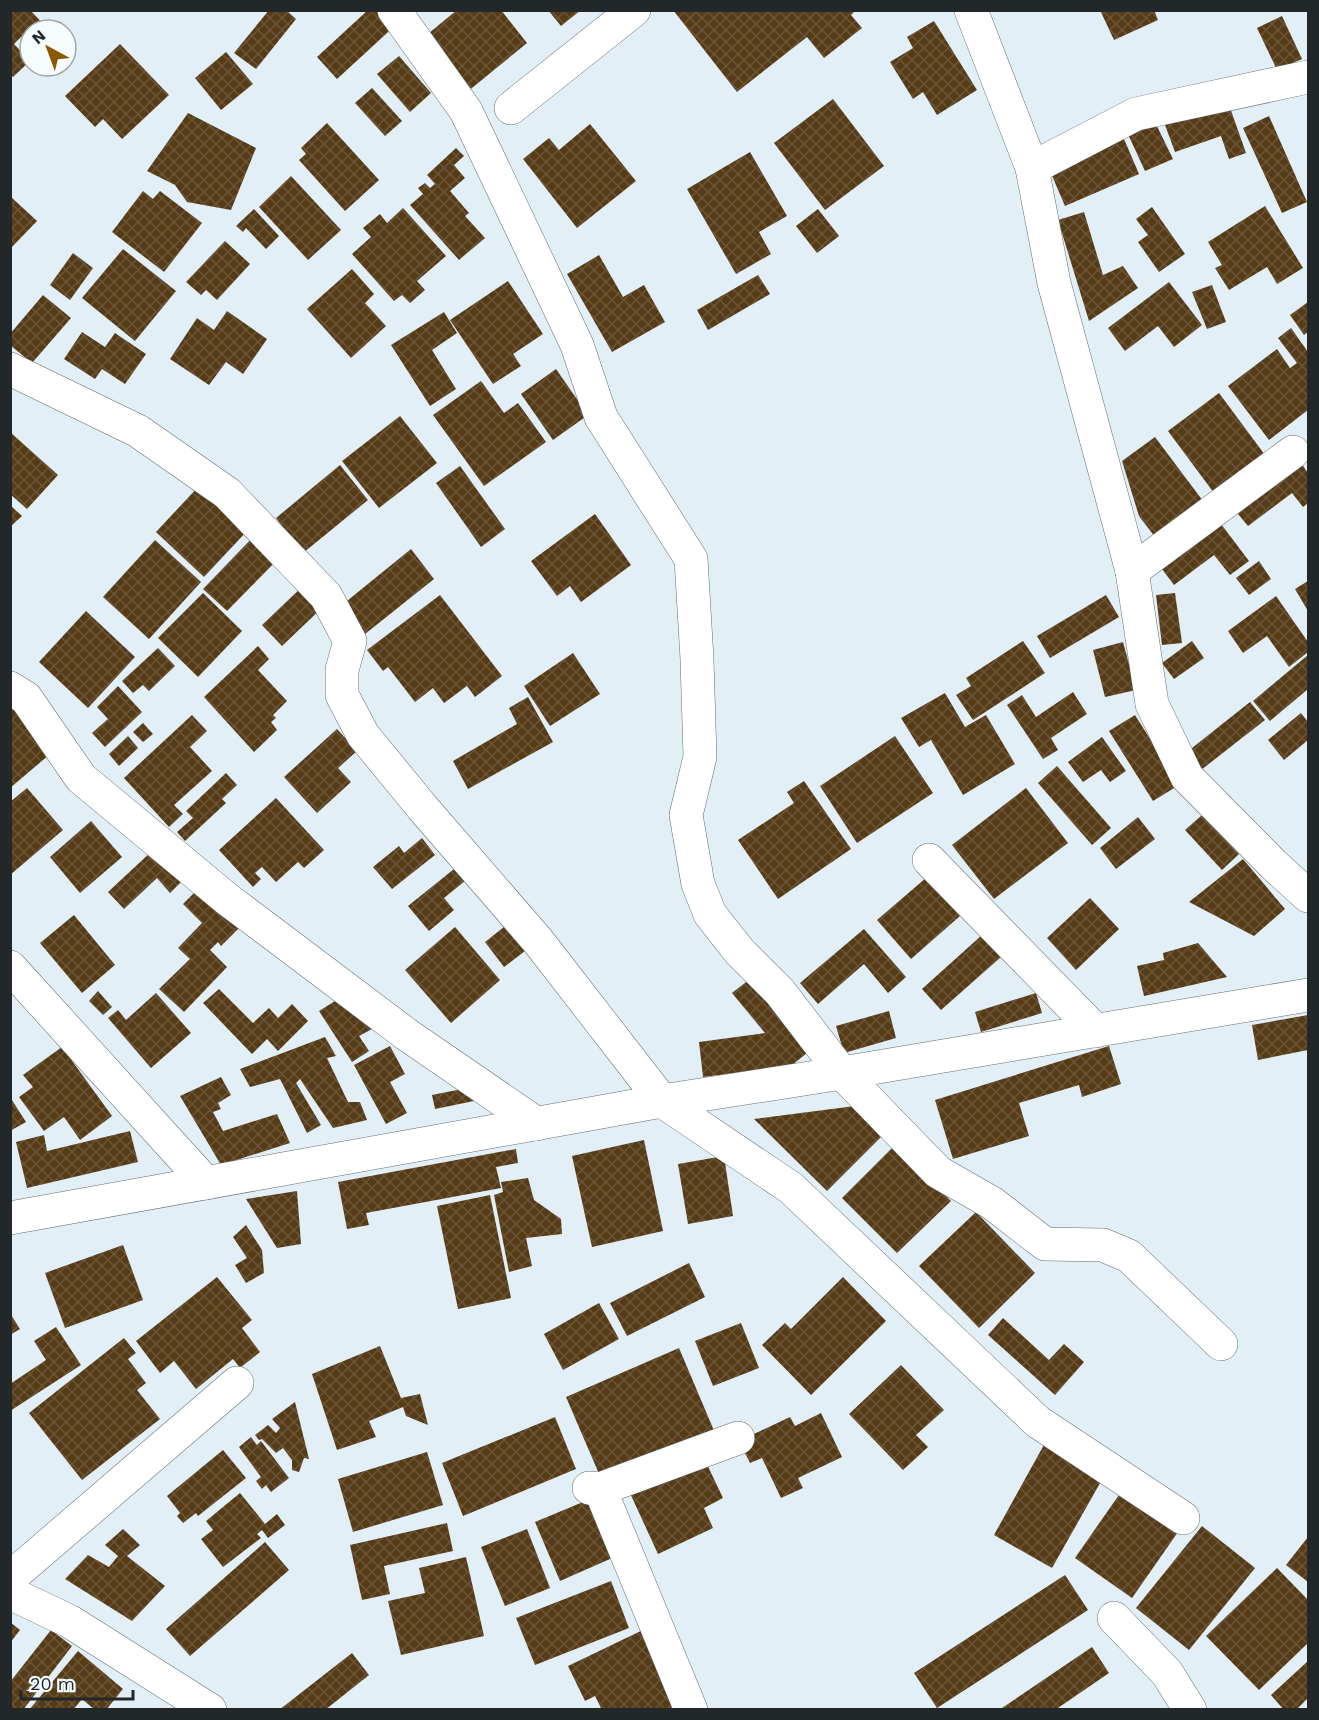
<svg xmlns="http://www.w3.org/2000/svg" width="1319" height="1720" font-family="'Work Sans',sans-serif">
  <defs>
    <pattern id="building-cross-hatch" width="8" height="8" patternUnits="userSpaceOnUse" patternTransform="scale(1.5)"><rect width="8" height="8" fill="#563b17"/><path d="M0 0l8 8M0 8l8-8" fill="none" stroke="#6b5539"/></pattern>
  </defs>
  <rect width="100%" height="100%" fill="#e2eff6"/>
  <g fill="url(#building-cross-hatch)">
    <polygon points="12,10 30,10 49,30 29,29 14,44 30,61 13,77 10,74 10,12"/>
    <polygon points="269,10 286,10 296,19 256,69 234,53"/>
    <polygon points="368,10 387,10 398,23 337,79 317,57"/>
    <polygon points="457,10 501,10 527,43 467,92 423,38"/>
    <polygon points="548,10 581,10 561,26"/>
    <polygon points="673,10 856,10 851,15 862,28 824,58 807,37 737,92"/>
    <polygon points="1100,10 1154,10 1158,20 1114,40"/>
    <polygon points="1282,16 1302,59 1277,70 1257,28"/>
    <polygon points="934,21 977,90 937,115 923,92 913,99 890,62 913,48 907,37"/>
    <polygon points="120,44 169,95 122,139 103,119 95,127 65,96"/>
    <polygon points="226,52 253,84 221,110 195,78"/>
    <polygon points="399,56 431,93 410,112 377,74"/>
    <polygon points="372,88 402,121 385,136 355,103"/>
    <polygon points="833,99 884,166 825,210 774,143"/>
    <polygon points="1228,102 1246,153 1229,159 1221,136 1175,152 1165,125"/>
    <polygon points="188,113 256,148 231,210 187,202 175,185 147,171"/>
    <polygon points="1269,116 1307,202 1282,213 1243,128"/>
    <polygon points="1153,118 1173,159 1145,171 1126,130"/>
    <polygon points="327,123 379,180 345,211 299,160 306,154 301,148"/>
    <polygon points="590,124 636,181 577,228 523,159 549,138 559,150"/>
    <polygon points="1124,139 1139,174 1065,206 1050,171"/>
    <polygon points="456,148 464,156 454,165 465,178 450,191 469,213 465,216 485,238 459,260 410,205 423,194 418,188 425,183 430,188 435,184 427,175"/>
    <polygon points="750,152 787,216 759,232 771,254 736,274 687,189"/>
    <polygon points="291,176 341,230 308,260 259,207"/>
    <polygon points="143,191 153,199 160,191 202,223 164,272 112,232"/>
    <polygon points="10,196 37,221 10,249"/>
    <polygon points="1265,206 1303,268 1277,284 1267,267 1229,290 1215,268 1222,265 1208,242"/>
    <polygon points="1152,207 1185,254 1159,272 1138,242 1148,235 1136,219"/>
    <polygon points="403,208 446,256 417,281 425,290 410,303 402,295 394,301 352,254 371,237 363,228 380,214 387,223"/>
    <polygon points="254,209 279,236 266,249 246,228 243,232 236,226"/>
    <polygon points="818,209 839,236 817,253 796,226"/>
    <polygon points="1084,212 1103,275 1123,266 1138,288 1089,321 1058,220"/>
    <polygon points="225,241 250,264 217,300 206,290 201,295 186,282"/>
    <polygon points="123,249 176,291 135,341 82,298"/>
    <polygon points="73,253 93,268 70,300 50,285"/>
    <polygon points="599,255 623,297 644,285 665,322 612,352 567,274"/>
    <polygon points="352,269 374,294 365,303 386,326 351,358 307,309"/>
    <polygon points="758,275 770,294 708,330 697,310"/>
    <polygon points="508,281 543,334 513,354 521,366 493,384 450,320"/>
    <polygon points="1169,282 1202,325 1174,347 1158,326 1125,351 1108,328"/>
    <polygon points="1212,285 1226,322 1207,329 1192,292"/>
    <polygon points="43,295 71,318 32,363 10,345 10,334"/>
    <polygon points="1308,302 1308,332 1304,335 1290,315"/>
    <polygon points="227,311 267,339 243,374 226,362 209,385 170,359 197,318 214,330"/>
    <polygon points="444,312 457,333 432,350 456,389 430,406 391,345"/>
    <polygon points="1291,328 1308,352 1308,410 1269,440 1228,386 1277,349 1290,368 1297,363 1278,338"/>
    <polygon points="82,332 105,347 115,333 146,354 125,384 102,369 95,379 64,359"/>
    <polygon points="556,369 588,415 553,440 521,394"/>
    <polygon points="481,381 504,413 518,403 546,442 484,486 433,415"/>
    <polygon points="1219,393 1265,455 1214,493 1168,431"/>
    <polygon points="400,416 437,463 379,508 342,461"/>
    <polygon points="10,432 58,475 27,509 10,494"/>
    <polygon points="1155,437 1206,505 1158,541 1139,516 1122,461"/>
    <polygon points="1298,459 1308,473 1308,503 1303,507 1292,493 1248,526 1233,508"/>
    <polygon points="340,465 368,500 303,553 276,518"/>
    <polygon points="460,466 505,529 481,547 436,483"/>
    <polygon points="199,486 248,530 204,577 156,532"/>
    <polygon points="10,505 22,516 10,527"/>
    <polygon points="595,514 631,565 581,602 570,586 557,596 531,561"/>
    <polygon points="1218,520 1249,561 1230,575 1214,555 1174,585 1159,565"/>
    <polygon points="256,534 280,557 227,611 203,589"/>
    <polygon points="155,540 201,582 149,639 103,597"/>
    <polygon points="411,549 434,579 365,634 342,605"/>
    <polygon points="1259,561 1271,579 1249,595 1236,578"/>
    <polygon points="1308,581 1308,611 1295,589"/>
    <polygon points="305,584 325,605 282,646 262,625"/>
    <polygon points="203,593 242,631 198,677 158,638"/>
    <polygon points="1175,593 1182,643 1162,645 1156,595"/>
    <polygon points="440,595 502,676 475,697 467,686 444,703 433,688 415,702 388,667 383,671 367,650"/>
    <polygon points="1106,595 1119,617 1050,658 1037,636"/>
    <polygon points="1276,596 1308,642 1308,652 1289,667 1267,636 1243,653 1228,631"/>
    <polygon points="86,611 135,657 88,708 39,662"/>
    <polygon points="1023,641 1045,673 973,720 956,695 971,686 966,678"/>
    <polygon points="1192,641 1204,658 1174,679 1162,663"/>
    <polygon points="1123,642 1136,690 1105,697 1093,650"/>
    <polygon points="258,646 269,659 258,670 287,701 273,715 276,718 271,722 277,730 254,752 204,697"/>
    <polygon points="158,648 175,666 149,691 143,685 133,693 122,681"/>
    <polygon points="573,653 600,694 550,726 524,686"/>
    <polygon points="1308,655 1308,689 1270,721 1253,701"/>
    <polygon points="118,686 142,712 105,747 92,733 108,719 97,707"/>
    <polygon points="1073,692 1087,714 1051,738 1058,750 1043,759 1007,705 1022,695 1036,717"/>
    <polygon points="945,693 965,727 986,715 1015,764 963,795 931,740 919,747 901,718"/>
    <polygon points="10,697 56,749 10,788"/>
    <polygon points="528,697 553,742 468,789 453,761 517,724 509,708"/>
    <polygon points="1250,702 1265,720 1201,770 1187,752"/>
    <polygon points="1301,713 1308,722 1308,740 1284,760 1268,740"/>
    <polygon points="192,715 207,731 190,747 212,771 174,805 183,814 169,827 124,778"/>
    <polygon points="1135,715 1179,785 1153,801 1109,731"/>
    <polygon points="143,723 153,734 143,742 133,732"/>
    <polygon points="337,729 357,751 338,768 351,782 317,813 284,777"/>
    <polygon points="128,736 138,748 119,766 109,754"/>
    <polygon points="895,736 933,793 857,843 820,786"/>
    <polygon points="1102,737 1126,771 1110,782 1101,770 1083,782 1068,762"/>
    <polygon points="1057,766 1111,828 1092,845 1038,783"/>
    <polygon points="226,773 237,785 222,799 226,803 185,841 177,832 193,818 186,811"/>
    <polygon points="804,781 851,849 778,899 738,840 794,803 787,792"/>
    <polygon points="27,788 63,830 10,875 10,802"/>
    <polygon points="1026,788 1068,843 994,899 952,845"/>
    <polygon points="276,798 324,850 304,868 298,862 276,882 262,867 255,873 261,879 253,887 219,850"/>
    <polygon points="1202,815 1239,854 1222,870 1185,830"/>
    <polygon points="1138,817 1155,839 1116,869 1100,848"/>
    <polygon points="91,821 122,857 80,893 50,857"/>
    <polygon points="422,838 435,855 392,889 373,867 399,846 404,853"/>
    <polygon points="152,851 181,882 170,893 157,878 124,909 108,892"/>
    <polygon points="1243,859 1285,909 1254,936 1189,902"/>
    <polygon points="454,869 465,881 444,898 454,910 429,931 408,906"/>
    <polygon points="927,877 960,916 911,959 877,920"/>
    <polygon points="200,887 241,926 221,946 218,942 210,950 227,967 184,1012 159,989 190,959 178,948 202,923 183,904"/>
    <polygon points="1090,898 1119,929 1076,970 1047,938"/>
    <polygon points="74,915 115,965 82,993 40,943"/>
    <polygon points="509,923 529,948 504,967 485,942"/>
    <polygon points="455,927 500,980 451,1023 405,970"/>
    <polygon points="864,929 906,977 888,993 864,964 818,1004 800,983"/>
    <polygon points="982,935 1001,957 941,1010 922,989"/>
    <polygon points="1198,943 1227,977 1144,996 1137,966 1164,960 1163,953"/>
    <polygon points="755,975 813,1048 791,1066 703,1077 699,1042 765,1033 732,993"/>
    <polygon points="219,989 253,1023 269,1008 278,1018 292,1004 308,1021 278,1051 267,1039 252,1054 203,1003"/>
    <polygon points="98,991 112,1007 103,1015 89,1001"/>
    <polygon points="156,993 191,1033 151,1068 108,1018 118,1010 126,1020"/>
    <polygon points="348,993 372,1029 359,1036 369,1051 352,1062 319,1011"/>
    <polygon points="1036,993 1042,1013 981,1032 975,1012"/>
    <polygon points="889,1011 896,1038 844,1053 836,1026"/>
    <polygon points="1308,1015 1308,1050 1258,1060 1252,1025"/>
    <polygon points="325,1037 336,1056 327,1058 348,1102 360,1102 367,1120 333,1128 300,1079 296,1083 321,1125 307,1133 280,1079 250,1087 240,1069"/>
    <polygon points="390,1046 405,1074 390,1082 407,1113 386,1124 354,1065"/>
    <polygon points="1109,1046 1121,1084 1082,1097 1079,1085 1019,1103 1029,1136 953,1159 935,1100"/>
    <polygon points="62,1047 112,1116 80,1140 64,1117 44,1131 19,1097 33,1087 23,1075"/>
    <polygon points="221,1077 231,1095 218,1103 221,1109 213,1112 223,1131 277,1114 290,1143 221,1165 180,1096"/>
    <polygon points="472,1087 474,1101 435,1109 432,1095"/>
    <polygon points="10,1097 26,1122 10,1131"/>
    <polygon points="855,1106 884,1134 827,1191 754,1119"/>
    <polygon points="130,1131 138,1162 27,1188 16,1142 44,1135 47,1151"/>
    <polygon points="644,1140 663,1231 592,1247 572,1156"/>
    <polygon points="895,1145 951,1201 897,1253 842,1198"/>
    <polygon points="516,1149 518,1163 496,1167 501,1188 366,1213 369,1225 347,1229 338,1182"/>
    <polygon points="724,1156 733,1216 688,1224 678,1164"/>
    <polygon points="528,1178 534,1200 561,1219 562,1234 526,1238 532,1266 509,1272 494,1195 503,1192 501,1182"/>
    <polygon points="297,1191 301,1244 277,1248 246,1199"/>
    <polygon points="490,1195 511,1298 458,1309 437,1206"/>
    <polygon points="976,1212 1035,1273 979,1328 919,1266"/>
    <polygon points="246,1225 262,1250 264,1273 246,1283 235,1265 247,1258 233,1237"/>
    <polygon points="123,1245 143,1300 65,1328 45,1273"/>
    <polygon points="689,1263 705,1297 627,1336 610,1303"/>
    <polygon points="217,1277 252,1320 242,1328 260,1352 240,1368 233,1359 196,1389 174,1361 160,1373 136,1341"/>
    <polygon points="843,1277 886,1321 811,1395 762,1345 785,1323 791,1329"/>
    <polygon points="599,1303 619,1339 563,1370 544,1334"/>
    <polygon points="10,1313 20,1329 10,1335"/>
    <polygon points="1003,1318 1049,1360 1064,1344 1084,1362 1055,1395 988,1335"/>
    <polygon points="741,1323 759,1368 713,1386 695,1341"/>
    <polygon points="56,1327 81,1365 10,1411 10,1384 46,1360 34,1341"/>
    <polygon points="124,1338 136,1353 128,1359 146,1383 137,1390 160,1419 82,1480 29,1413"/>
    <polygon points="380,1346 401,1398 420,1394 428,1425 406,1416 403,1407 369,1421 376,1437 337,1450 312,1374"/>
    <polygon points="679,1348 715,1433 603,1483 566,1397"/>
    <polygon points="901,1365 944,1410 916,1435 928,1447 903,1470 849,1414"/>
    <polygon points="295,1402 309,1459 304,1458 299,1472 292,1470 292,1460 283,1448 276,1453 262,1439 259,1440 255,1435 268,1425 276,1433 280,1428 272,1419"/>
    <polygon points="821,1413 842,1457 798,1478 803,1488 781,1498 762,1458 750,1463 739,1441 790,1417 795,1426"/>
    <polygon points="555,1417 576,1469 463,1516 442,1463"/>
    <polygon points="251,1437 257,1445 261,1441 289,1478 271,1492 266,1485 262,1489 256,1481 261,1477 239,1447"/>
    <polygon points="1045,1443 1104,1476 1052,1568 994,1535"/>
    <polygon points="223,1450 246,1478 198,1516 196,1513 183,1523 177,1516 180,1513 167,1496"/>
    <polygon points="427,1452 443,1505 353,1532 338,1479"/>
    <polygon points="703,1456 723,1498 704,1508 713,1528 658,1554 629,1491"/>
    <polygon points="1121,1492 1178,1532 1132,1598 1075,1558"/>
    <polygon points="240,1493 265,1524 277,1514 285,1525 268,1538 262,1530 257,1534 261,1538 223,1567 201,1539 213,1530 206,1521"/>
    <polygon points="595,1497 619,1555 560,1581 535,1522"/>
    <polygon points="447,1523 453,1551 384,1566 390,1594 362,1600 350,1545"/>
    <polygon points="1202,1526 1255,1568 1189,1650 1136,1608"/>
    <polygon points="123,1529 140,1545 127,1556 165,1586 132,1621 65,1579 88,1555 109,1567 118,1556 105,1545"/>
    <polygon points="527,1529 550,1588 505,1606 481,1547"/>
    <polygon points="1308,1537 1308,1582 1286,1565"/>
    <polygon points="265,1542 289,1570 190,1656 166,1629"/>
    <polygon points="466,1557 484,1636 401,1655 388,1601 425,1593 419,1568"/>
    <polygon points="1277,1568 1308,1600 1308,1643 1259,1690 1206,1636"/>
    <polygon points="1065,1575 1088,1610 937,1708 914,1673"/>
    <polygon points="611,1581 629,1628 535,1665 516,1618"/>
    <polygon points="10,1622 20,1630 10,1643"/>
    <polygon points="647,1628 682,1702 667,1710 602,1710 595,1696 585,1701 568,1666"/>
    <polygon points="51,1630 72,1646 23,1710 10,1710 10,1682"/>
    <polygon points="1092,1647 1109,1673 1055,1710 999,1710"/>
    <polygon points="78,1651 123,1689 106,1710 95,1710 82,1699 73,1710 29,1710"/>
    <polygon points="352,1653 369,1675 325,1710 279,1710"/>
    <polygon points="1308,1661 1308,1698 1296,1710 1284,1710 1271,1695"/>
  </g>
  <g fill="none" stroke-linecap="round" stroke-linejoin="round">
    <g stroke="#636f74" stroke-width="34">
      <g id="minor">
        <polyline points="394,10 466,111 577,345 601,417 691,559 697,659 700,757 686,815 698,884 710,914 739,951 780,992 842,1073 938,1172 992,1203 1045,1244 1103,1245 1129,1256 1221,1344"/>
        <polyline points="971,10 1032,168 1054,283 1132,571 1152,704 1187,777 1274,865 1308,896"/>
        <polyline points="511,108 634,10"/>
        <polyline points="1032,168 1136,114 1308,77"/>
        <polyline points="10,369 138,431 227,493 326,596 350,641 342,670 342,695 363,735 422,807 538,941 662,1101 791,1188 1038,1422 1183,1518"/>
        <polyline points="1132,571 1293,452"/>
        <polyline points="10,688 26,698 81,778 227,899 406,1034 537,1124"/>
        <polyline points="929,860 1096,1031"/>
        <polyline points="10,967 206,1183"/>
        <polyline points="589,1488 600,1489 738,1438"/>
        <polyline points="600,1489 691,1710"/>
        <polyline points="10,1578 237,1383"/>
        <polyline points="1114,1618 1167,1673 1190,1710"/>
      </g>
    </g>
    <g stroke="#636f74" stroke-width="34">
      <g id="tertiary">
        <polyline points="10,1218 662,1101 842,1073 1308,995"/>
        <polyline points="10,1593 69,1621 210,1710"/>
      </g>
    </g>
    <use href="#minor" stroke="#fff" stroke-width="33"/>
    <use href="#tertiary" stroke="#fff" stroke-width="33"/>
  </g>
  <rect width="1319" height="1720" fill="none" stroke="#22282a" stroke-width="24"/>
  <g transform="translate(48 48) rotate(319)"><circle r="28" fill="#f6fbfe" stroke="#a1a7a9" stroke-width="1.5"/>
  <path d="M0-4.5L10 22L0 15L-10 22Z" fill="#8a5900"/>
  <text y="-9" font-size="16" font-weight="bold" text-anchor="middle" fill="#22282a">N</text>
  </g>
  <path d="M21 1690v9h112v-9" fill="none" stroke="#22282a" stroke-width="3"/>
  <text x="30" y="1690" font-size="18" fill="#22282a" stroke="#f6fbfe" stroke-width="4.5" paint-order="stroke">20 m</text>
</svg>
